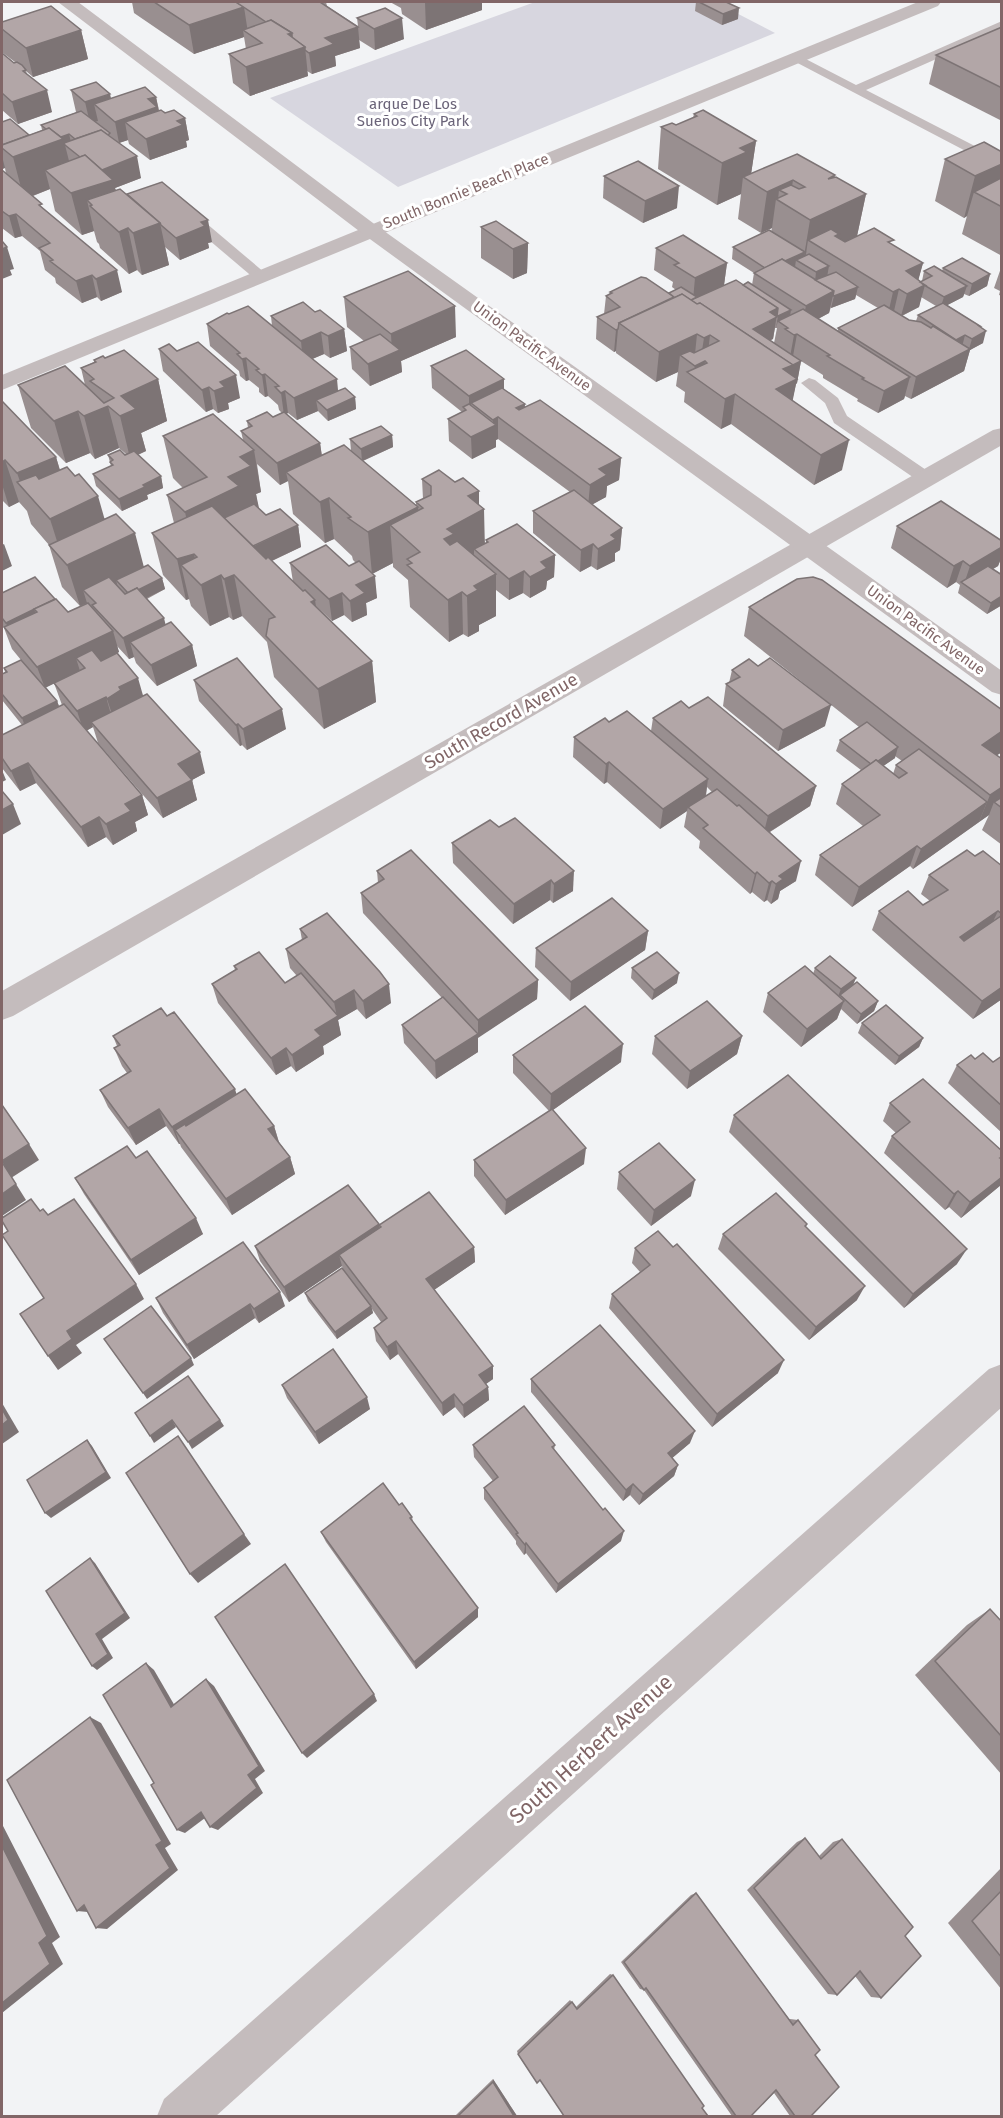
<svg xmlns="http://www.w3.org/2000/svg" width="1003" height="2118" font-family="'Fira Sans',sans-serif">
  <style>
    .green { fill: #d7d6df }
    .lines { fill: none; stroke-linecap: round; stroke-linejoin: round }
    .service { fill: #c4bcbd; fill-rule: evenodd }
    .minor { fill: #c4bcbd; fill-rule: evenodd }
    .tertiary { fill: #c4bcbd; fill-rule: evenodd }
    .wall { fill: #998f90; fill-rule: evenodd }
    .shaded-wall { fill: #7d7475 }
    .building { fill: #b2a6a7; stroke: #7d7475; stroke-width: 1.5 }
    .labels { text-anchor: middle; dominant-baseline: central; stroke-width: 6; stroke-linejoin: round; paint-order: stroke }
    .far-park-label { font-size: 15px; fill: #6b6479; stroke: #fff }
    .far-street-label { font-size: 15px; fill: #816667; stroke: #fff }
    .street-label { font-size: 18px; fill: #816667; stroke: #fff }
    .near-street-label { font-size: 21px; fill: #816667; stroke: #fff }
  </style>
  <rect width="100%" height="100%" fill="#f2f3f5"/>
  <polygon class="green" points="535,2 715,2 775,33 398,187 270,98"/>
  <g class="lines">
    <g class="service">
      <polygon points="1002,21 1002,30 866,90 1002,160 1002,170 788,58 790,55 798,55 856,85"/>
      <polygon points="188,211 193,212 265,273 267,276 265,279 255,279 183,218 181,215 183,212"/>
      <polygon points="809,378 815,380 838,398 847,416 932,474 934,478 932,482 920,482 834,423 825,403 801,383"/>
    </g>
    <g class="minor">
      <polygon points="918,2 941,2 938,6 2,390 2,375"/>
      <polygon points="1002,428 1002,445 13,1016 2,1020 2,991 993,430"/>
      <polygon points="1002,1364 1002,1407 216,2116 157,2116 164,2099 989,1369"/>
    </g>
    <polygon class="tertiary" points="58,2 78,2 377,226 1002,671 1002,695 992,692 363,234"/>
  </g>
  <g class="wall">
    <polygon points="132,2 326,2 327,6 358,26 357,18 404,39 375,50 359,40 360,48 335,56 336,66 312,74 307,71 308,76 250,96 233,83 229,54 246,49 244,37 194,54 134,13"/>
    <polygon points="390,2 482,2 482,10 426,30 402,14 401,8"/>
    <polygon points="696,2 726,2 738,19 722,25 695,11"/>
    <polygon points="2,22 81,30 88,59 33,77 26,71 27,74 52,112 18,124 2,110 2,53 14,63 15,62 3,53 2,47"/>
    <polygon points="1002,27 1002,121 929,84 936,55"/>
    <polygon points="71,90 111,99 156,97 159,110 185,118 189,140 186,141 187,147 150,160 129,144 128,140 119,143 141,178 115,188 116,190 127,194 212,242 208,243 209,248 180,260 165,247 169,265 142,275 137,270 129,274 100,248 99,244 97,242 94,231 82,235 55,211 50,189 33,196 44,210 122,292 101,301 97,297 82,303 56,283 55,278 45,270 40,251 22,236 15,238 2,228 2,170 6,174 5,168 2,169 2,122 29,135 42,130 41,125 77,112 76,112"/>
    <path d="M 694,114 L 756,141 L 751,174 L 835,178 L 866,194 L 857,236 L 893,245 L 923,263 L 918,280 L 920,282 L 922,281 L 924,271 L 942,271 L 943,268 L 990,274 L 987,286 L 969,296 L 964,294 L 963,297 L 947,305 L 980,326 L 983,343 L 970,350 L 964,371 L 911,399 L 905,396 L 904,399 L 878,413 L 857,401 L 858,399 L 823,378 L 823,375 L 801,361 L 797,383 L 796,384 L 792,401 L 842,470 L 814,485 L 731,424 L 721,429 L 684,402 L 685,392 L 676,386 L 678,372 L 656,382 L 616,353 L 616,351 L 614,352 L 596,339 L 597,317 L 604,314 L 606,296 L 609,295 L 610,292 L 669,293 L 676,290 L 672,287 L 673,282 L 654,270 L 656,248 L 727,263 L 724,285 L 752,285 L 754,273 L 732,259 L 733,247 L 771,232 L 772,228 L 761,233 L 738,219 L 741,194 L 717,205 L 658,169 L 661,127 L 676,125 L 693,118 ZM 856,295 L 878,308 L 838,328 L 838,331 L 818,319 L 829,313 L 831,307 L 831,308 L 855,299 ZM 921,297 L 936,306 L 918,315 L 916,321 L 909,320 L 902,316 L 919,307 ZM 775,328 L 777,328 L 774,343 L 770,340 L 773,339 Z"/>
    <polygon points="1002,152 1002,256 962,234 967,216 964,218 935,201 945,159"/>
    <polygon points="604,176 677,208 643,223 603,198"/>
    <polygon points="481,227 528,243 527,273 513,279 481,258"/>
    <polygon points="1002,265 1002,296 999,295 1000,291 994,288"/>
    <polygon points="344,297 456,337 401,361 402,372 370,386 352,369 350,347 364,341 347,327"/>
    <path d="M 315,312 L 344,329 L 347,351 L 330,358 L 324,354 L 312,359 L 338,391 L 355,397 L 356,409 L 328,421 L 318,411 L 297,420 L 288,413 L 286,414 L 320,443 L 322,456 L 351,451 L 350,439 L 392,435 L 393,447 L 363,461 L 416,506 L 416,502 L 423,499 L 422,479 L 455,482 L 479,491 L 479,505 L 485,544 L 486,543 L 486,540 L 555,555 L 554,577 L 547,581 L 546,589 L 530,598 L 523,593 L 509,600 L 496,590 L 496,616 L 479,625 L 479,631 L 468,637 L 463,634 L 449,642 L 410,607 L 408,580 L 393,567 L 393,563 L 372,574 L 377,598 L 366,603 L 367,615 L 352,622 L 344,615 L 332,621 L 316,606 L 317,607 L 372,661 L 376,702 L 324,729 L 274,677 L 267,642 L 242,616 L 233,620 L 229,617 L 210,626 L 191,606 L 189,599 L 186,600 L 163,575 L 152,533 L 174,523 L 167,495 L 183,488 L 173,478 L 163,436 L 243,440 L 241,431 L 248,428 L 247,421 L 273,417 L 282,413 L 279,410 L 278,405 L 268,396 L 265,397 L 259,392 L 259,388 L 249,380 L 246,381 L 240,376 L 239,371 L 210,346 L 207,324 L 229,314 L 272,326 L 271,316 ZM 257,464 L 280,485 L 288,481 L 293,514 L 325,543 L 334,539 L 352,556 L 353,560 L 356,563 L 349,566 L 290,563 L 293,582 L 272,561 L 301,547 L 298,525 L 266,515 L 258,508 L 256,494 L 261,492 Z"/>
    <polygon points="159,349 177,351 240,398 228,403 229,409 218,413 213,409 206,412 163,371"/>
    <polygon points="105,358 158,379 167,421 141,433 146,451 138,455 161,476 163,488 147,495 148,499 122,511 96,486 93,474 111,466 108,455 126,454 119,448 95,459 90,453 66,463 31,428 18,385 85,385 81,368 94,362 94,360"/>
    <polygon points="431,366 504,389 525,408 621,458 619,480 607,486 606,497 592,504 622,528 620,550 615,553 615,561 597,570 591,566 580,572 533,533 533,511 570,492 498,439 496,440 496,447 472,459 449,441 448,419 462,412 432,388"/>
    <path d="M 2,401 L 56,457 L 60,470 L 105,519 L 144,567 L 162,578 L 165,589 L 147,599 L 165,625 L 192,645 L 197,666 L 157,686 L 136,663 L 134,657 L 129,659 L 117,646 L 119,652 L 117,653 L 143,696 L 205,773 L 192,780 L 197,800 L 163,818 L 98,743 L 93,727 L 86,731 L 142,795 L 148,815 L 135,822 L 137,831 L 113,845 L 106,837 L 88,847 L 36,783 L 20,791 L 2,768 L 2,735 L 22,725 L 2,700 L 2,674 L 5,672 L 4,668 L 21,660 L 12,649 L 4,628 L 2,625 L 2,593 L 55,599 L 68,612 L 87,603 L 80,606 L 62,587 L 49,545 L 31,524 L 27,511 L 19,502 L 9,507 L 2,500 ZM 54,683 L 62,705 L 59,706 L 57,701 L 46,687 Z"/>
    <polygon points="897,526 1002,541 1002,556 998,566 993,569 1002,575 1002,605 987,614 958,593 960,585 956,582 947,588 891,548"/>
    <path d="M 749,607 L 1002,710 L 1002,752 L 996,755 L 1002,759 L 1002,845 L 982,830 L 989,815 L 913,869 L 910,866 L 852,907 L 815,875 L 820,855 L 863,826 L 836,804 L 842,784 L 861,770 L 836,751 L 840,740 L 859,727 L 744,636 ZM 895,756 L 902,761 L 896,765 L 893,774 L 883,766 L 895,758 Z"/>
    <polygon points="732,670 825,726 778,751 723,706 726,684 729,683"/>
    <polygon points="194,680 286,729 247,750 242,745 240,746 199,701"/>
    <path d="M 689,708 L 816,786 L 810,806 L 770,832 L 796,881 L 780,891 L 778,899 L 771,904 L 767,900 L 764,902 L 752,892 L 750,894 L 699,848 L 700,841 L 684,827 L 687,811 L 660,829 L 607,782 L 604,784 L 573,757 L 574,737 L 609,722 L 651,731 L 653,718 ZM 707,787 L 712,792 L 706,796 Z"/>
    <polygon points="499,827 573,891 553,903 550,900 513,924 453,863 452,843"/>
    <polygon points="975,856 1002,866 1002,999 973,1019 872,930 879,911 923,905 930,901 921,894 929,875"/>
    <polygon points="377,871 538,980 537,999 478,1037 478,1052 436,1079 404,1043 402,1025 442,998 363,913 361,893 378,883"/>
    <polygon points="300,929 391,1003 366,1019 357,1009 338,1020 341,1035 323,1046 324,1054 296,1072 291,1066 276,1075 218,1003 212,984 235,970 234,966 285,983 297,976 290,968 286,949 302,940"/>
    <polygon points="648,931 645,950 570,1001 535,967 536,948"/>
    <polygon points="632,968 677,983 652,1000 631,978"/>
    <polygon points="815,968 853,985 878,1001 874,1011 857,1024 841,1009 837,1019 801,1047 763,1012 768,993 813,974"/>
    <polygon points="167,1016 237,1095 274,1126 279,1142 290,1157 295,1174 232,1215 181,1147 180,1144 179,1144 166,1126 136,1145 108,1107 100,1090 127,1073 122,1066 114,1048 117,1046 113,1036"/>
    <polygon points="862,1023 923,1038 919,1047 895,1065 858,1033"/>
    <polygon points="655,1036 742,1036 737,1054 687,1089 652,1054"/>
    <polygon points="513,1055 621,1062 553,1110 584,1164 505,1215 474,1176 474,1160 549,1111 513,1073"/>
    <polygon points="1002,1056 1002,1133 948,1083 957,1065 975,1059 993,1062"/>
    <polygon points="890,1103 1002,1151 1002,1184 961,1218 949,1207 945,1210 884,1153 892,1136 896,1133 883,1121"/>
    <polygon points="734,1115 957,1264 904,1308 729,1132"/>
    <polygon points="136,1158 203,1234 139,1275 84,1194 75,1178"/>
    <polygon points="619,1172 691,1196 651,1226 617,1189"/>
    <polygon points="379,1224 379,1228 379,1225 474,1247 475,1262 434,1290 493,1379 486,1384 488,1387 489,1400 464,1418 455,1407 443,1416 398,1354 390,1360 376,1341 374,1328 381,1322 372,1309 373,1313 337,1339 308,1301 305,1293 343,1269 342,1266 289,1302 260,1261 255,1246"/>
    <polygon points="807,1224 806,1227 857,1300 809,1340 718,1249 723,1234"/>
    <polygon points="635,1248 778,1373 712,1427 609,1308 612,1294 640,1272 632,1263"/>
    <polygon points="156,1298 285,1306 259,1323 255,1318 194,1359 163,1313"/>
    <polygon points="531,1379 690,1443 672,1458 678,1465 674,1476 639,1505 630,1495 623,1501 531,1392"/>
    <polygon points="282,1385 370,1409 319,1444 287,1398"/>
    <polygon points="473,1445 555,1445 554,1450 621,1541 556,1593 526,1553 524,1555 516,1544 516,1541 484,1499 484,1488 493,1481 474,1457"/>
    <polygon points="399,1505 412,1517 413,1522 478,1608 478,1617 416,1669 326,1542 321,1532"/>
    <polygon points="990,1609 1002,1622 1002,1775 915,1675 967,1625"/>
    <polygon points="805,1838 819,1856 833,1842 842,1839 905,1936 881,1998 871,1997 855,1976 837,1995 828,1994 747,1890 797,1842"/>
    <polygon points="1002,1867 1002,1990 948,1923"/>
    <polygon points="696,1893 789,2019 790,2019 798,2020 815,2055 811,2116 790,2116 774,2093 751,2116 732,2116 644,1990 640,1989 621,1962 691,1895"/>
    <polygon points="610,1974 613,1975 702,2108 540,2080 518,2054 517,2051 570,2000 576,2007"/>
    <polygon points="493,2079 517,2116 455,2116"/>
  </g>
  <g class="shaded-wall">
    <polygon points="425,2 482,2 482,10 426,30"/>
    <polygon points="244,7 248,33 243,30 244,37 194,54 189,25"/>
    <polygon points="739,8 738,19 722,25 723,14"/>
    <polygon points="402,18 404,39 375,50 374,29"/>
    <polygon points="358,27 360,48 335,56 336,66 312,74 309,53 325,38"/>
    <polygon points="81,30 88,59 33,77 26,48"/>
    <polygon points="292,33 305,47 308,76 250,96 246,67 288,34"/>
    <polygon points="47,90 52,112 18,124 12,102"/>
    <polygon points="110,94 115,115 94,104 98,121 90,123 85,102"/>
    <polygon points="156,97 160,118 125,122 128,140 119,143 115,122 148,99"/>
    <polygon points="185,118 189,140 186,141 187,147 150,160 146,139 177,121"/>
    <polygon points="69,134 72,146 65,145 74,181 45,170 50,189 24,199 13,157"/>
    <polygon points="756,141 750,181 743,177 741,194 717,205 722,163 740,148"/>
    <polygon points="2,156 5,168 2,169"/>
    <polygon points="137,156 141,178 115,188 123,222 92,205 87,200 94,231 82,235 71,193 98,171"/>
    <polygon points="1002,164 1002,200 974,192 967,216 964,218 975,176"/>
    <polygon points="835,175 828,212 866,194 857,236 837,246 808,240 805,261 803,262 810,220 828,179"/>
    <polygon points="793,180 789,207 787,194 779,190 778,200 776,199 772,228 761,233 767,192"/>
    <polygon points="679,186 677,208 643,223 645,201"/>
    <polygon points="16,214 22,236 15,238 9,216"/>
    <polygon points="208,220 212,242 208,243 209,248 180,260 176,238 201,222"/>
    <polygon points="160,223 169,265 142,275 133,233"/>
    <polygon points="128,228 137,270 129,274 119,232"/>
    <polygon points="528,243 527,273 513,279 513,249"/>
    <polygon points="7,247 14,269 10,270 12,275 2,279 2,249"/>
    <polygon points="805,252 803,264 796,260 795,267 768,269"/>
    <polygon points="727,263 724,285 693,300 695,278"/>
    <polygon points="923,263 917,285 906,271"/>
    <polygon points="829,266 827,277 815,282 816,272"/>
    <polygon points="117,270 122,292 101,301 96,279"/>
    <polygon points="990,274 987,286 969,296 972,284"/>
    <polygon points="92,275 97,297 82,303 76,281"/>
    <polygon points="925,285 919,307 901,316 907,294"/>
    <polygon points="967,286 963,297 940,309 944,297"/>
    <polygon points="858,287 855,299 831,308 834,296"/>
    <polygon points="899,289 894,311 888,314 893,292"/>
    <polygon points="834,291 829,313 801,328 806,306"/>
    <polygon points="455,306 456,337 401,361 402,372 370,386 368,364 392,353 391,334"/>
    <polygon points="778,308 773,339 755,348 753,329 770,312"/>
    <polygon points="791,310 789,322 778,321 776,328 778,316"/>
    <polygon points="979,326 980,326 977,336 986,331 983,343 970,350 964,371 911,399 916,377 969,349 972,339"/>
    <polygon points="344,329 347,351 330,358 328,336"/>
    <polygon points="618,329 616,351 614,352 616,330"/>
    <polygon points="321,332 324,354 303,363 301,341"/>
    <polygon points="697,334 694,364 680,355 678,372 656,382 659,352"/>
    <polygon points="797,334 793,356 790,357 794,335"/>
    <polygon points="710,335 707,362 705,361 702,382 693,376 695,366 700,363 704,338"/>
    <polygon points="965,335 962,347 956,340"/>
    <polygon points="246,358 249,380 246,381 242,359"/>
    <polygon points="801,361 797,383 796,384 791,409 776,389 783,369"/>
    <polygon points="265,374 268,396 265,397 262,375"/>
    <polygon points="236,375 240,398 228,403 229,409 218,413 214,391 220,382"/>
    <polygon points="910,377 904,399 878,413 884,391"/>
    <polygon points="158,379 167,421 141,433 146,451 130,458 120,416 121,396"/>
    <polygon points="337,379 339,401 316,400 318,411 297,420 294,398"/>
    <polygon points="504,379 504,401 471,403 472,417 469,418 469,396"/>
    <polygon points="209,387 213,409 206,412 202,390"/>
    <polygon points="285,391 288,413 284,415 281,393"/>
    <polygon points="735,394 731,424 721,429 725,399"/>
    <polygon points="355,397 356,409 328,421 327,410"/>
    <polygon points="525,404 524,426 516,408"/>
    <polygon points="108,406 119,448 95,459 84,416"/>
    <polygon points="78,411 90,453 66,463 54,421"/>
    <polygon points="498,417 498,439 496,440 496,447 472,459 471,437 493,426 493,420"/>
    <polygon points="392,435 393,447 362,461 361,449"/>
    <polygon points="849,440 842,470 814,485 821,455"/>
    <polygon points="320,443 323,465 286,472 288,481 280,485 277,463"/>
    <polygon points="254,450 261,492 256,494 259,508 194,554 185,512 228,477 240,457"/>
    <polygon points="56,457 68,499 22,487 17,473"/>
    <polygon points="621,458 619,480 607,486 606,497 588,507 590,485 599,469"/>
    <polygon points="5,460 19,502 9,507 2,484 2,462"/>
    <polygon points="161,476 163,488 147,495 148,499 122,511 119,499 143,485"/>
    <polygon points="479,491 479,512 484,509 485,551 474,549 474,557 455,567 444,539 447,529 468,496"/>
    <polygon points="98,496 110,538 63,560 50,519"/>
    <polygon points="329,498 334,539 325,543 320,502"/>
    <polygon points="418,507 421,549 390,525 393,563 372,574 368,532"/>
    <polygon points="298,525 301,547 250,571 246,550"/>
    <polygon points="622,528 620,550 615,553 615,561 597,570 598,549 611,535"/>
    <polygon points="135,533 146,575 116,580 118,588 83,590 87,603 80,606 67,565"/>
    <polygon points="4,544 12,566 2,571 2,545"/>
    <polygon points="593,544 591,566 580,572 581,550"/>
    <polygon points="1002,547 1002,556 998,566 966,585 964,584 970,566"/>
    <polygon points="194,554 201,585 181,565 189,599 186,600 177,559"/>
    <polygon points="555,555 554,577 547,581 546,589 530,598 530,577 541,562"/>
    <polygon points="963,561 956,582 947,588 954,566"/>
    <polygon points="524,571 523,593 509,600 509,579"/>
    <polygon points="496,574 496,616 479,625 479,631 468,637 467,596 474,586"/>
    <polygon points="221,575 229,617 210,626 201,585"/>
    <polygon points="234,575 242,616 233,620 224,579"/>
    <polygon points="375,576 377,598 366,603 367,615 352,622 350,601 356,585"/>
    <polygon points="162,578 165,589 132,605 129,594"/>
    <polygon points="462,592 463,634 449,642 448,600"/>
    <polygon points="342,593 344,615 332,621 329,599"/>
    <polygon points="1002,596 1002,605 987,614 991,603"/>
    <polygon points="315,600 321,641 311,602"/>
    <polygon points="34,609 38,620 10,634 6,623"/>
    <polygon points="164,618 169,639 130,642 134,657 129,659 123,638"/>
    <polygon points="113,631 119,652 85,669 76,658 80,671 45,688 37,667"/>
    <polygon points="192,645 197,666 157,686 151,665"/>
    <polygon points="372,661 376,702 324,729 318,689"/>
    <polygon points="138,678 144,699 114,720 107,699 119,687"/>
    <polygon points="106,697 112,718 91,722 93,727 84,732 77,711"/>
    <polygon points="57,701 61,712 26,729 22,718"/>
    <polygon points="831,705 825,726 778,751 783,730"/>
    <polygon points="282,709 286,729 247,750 243,729"/>
    <polygon points="238,724 242,745 240,746 236,725"/>
    <polygon points="1002,731 1002,752 971,773 982,745"/>
    <polygon points="898,747 895,758 869,776 872,765"/>
    <polygon points="200,752 205,773 192,780 197,800 163,818 157,798 178,764"/>
    <polygon points="609,762 607,782 604,784 606,764"/>
    <polygon points="28,763 36,783 20,791 11,771"/>
    <polygon points="2,770 6,780 2,782"/>
    <polygon points="708,779 705,800 688,807 687,811 660,829 663,809"/>
    <polygon points="816,786 810,806 763,836 768,816"/>
    <polygon points="1002,787 1002,806 994,802 989,815 979,822 990,795"/>
    <polygon points="142,795 148,815 135,822 137,831 113,845 106,824 125,804"/>
    <polygon points="987,802 979,822 913,869 921,849"/>
    <polygon points="13,804 21,824 2,835 2,810"/>
    <polygon points="99,817 106,837 88,847 81,827"/>
    <polygon points="917,846 910,866 852,907 859,887"/>
    <polygon points="801,861 796,881 780,891 778,899 771,904 776,884 779,876"/>
    <polygon points="574,871 573,891 553,903 554,884"/>
    <polygon points="757,872 752,892 750,894 755,874"/>
    <polygon points="551,880 550,900 513,924 514,904"/>
    <polygon points="772,881 767,900 764,902 769,883"/>
    <polygon points="998,911 989,930 952,956 960,937"/>
    <polygon points="648,931 645,950 570,1001 571,982"/>
    <polygon points="679,973 677,983 652,1000 654,990"/>
    <polygon points="856,978 852,988 840,995 837,999 841,989"/>
    <polygon points="538,980 537,999 478,1038 478,1020"/>
    <polygon points="389,984 391,1003 366,1019 363,1001"/>
    <polygon points="1002,987 1002,999 973,1019 982,1001"/>
    <polygon points="354,990 357,1009 338,1020 341,1035 323,1046 324,1054 296,1072 292,1055 315,1030 337,1017 334,1002"/>
    <polygon points="844,1001 837,1019 801,1047 807,1029"/>
    <polygon points="878,1001 874,1011 857,1024 861,1014"/>
    <polygon points="478,1034 478,1052 436,1079 435,1061"/>
    <polygon points="742,1036 737,1054 687,1089 690,1071"/>
    <polygon points="923,1038 919,1047 895,1065 899,1056"/>
    <polygon points="623,1044 621,1062 550,1112 551,1094"/>
    <polygon points="286,1048 291,1066 276,1075 271,1058"/>
    <polygon points="235,1089 240,1106 175,1130 180,1144 179,1144 172,1127"/>
    <polygon points="159,1109 166,1126 136,1145 128,1128"/>
    <polygon points="274,1126 279,1143 268,1129"/>
    <polygon points="29,1144 39,1160 11,1178 2,1161"/>
    <polygon points="586,1148 584,1164 505,1215 506,1200"/>
    <polygon points="290,1157 295,1174 232,1215 226,1199"/>
    <polygon points="1002,1177 1001,1185 961,1218 970,1202"/>
    <polygon points="695,1180 691,1196 651,1226 654,1210"/>
    <polygon points="16,1184 26,1200 2,1216 2,1194"/>
    <polygon points="958,1191 949,1207 945,1210 954,1194"/>
    <polygon points="196,1218 203,1234 139,1275 131,1260"/>
    <polygon points="379,1224 381,1240 339,1255 342,1266 289,1302 284,1287"/>
    <polygon points="474,1247 475,1262 428,1294 426,1279"/>
    <polygon points="967,1249 957,1264 904,1308 913,1294"/>
    <polygon points="136,1284 144,1299 76,1345 82,1353 58,1370 48,1356 67,1331"/>
    <polygon points="865,1286 857,1300 809,1340 816,1327"/>
    <polygon points="280,1292 285,1306 259,1323 254,1309"/>
    <polygon points="250,1304 255,1318 194,1359 187,1345"/>
    <polygon points="371,1306 373,1313 337,1339 335,1332"/>
    <polygon points="396,1341 398,1354 390,1360 387,1347"/>
    <polygon points="191,1358 194,1365 147,1399 143,1393"/>
    <polygon points="784,1360 778,1373 712,1427 717,1414"/>
    <polygon points="493,1366 493,1379 480,1388 479,1375"/>
    <polygon points="488,1387 489,1400 464,1418 463,1405"/>
    <polygon points="454,1394 455,1407 443,1416 442,1403"/>
    <polygon points="367,1397 370,1409 319,1444 315,1432"/>
    <polygon points="2,1403 19,1432 2,1444"/>
    <polygon points="172,1420 176,1427 154,1443 150,1436"/>
    <polygon points="220,1420 224,1426 192,1449 188,1442"/>
    <polygon points="695,1431 690,1443 664,1465 668,1453"/>
    <polygon points="87,1440 92,1446 111,1478 51,1518 45,1513"/>
    <polygon points="678,1465 674,1476 639,1505 643,1494"/>
    <polygon points="633,1484 630,1495 623,1501 626,1490"/>
    <polygon points="624,1531 621,1541 556,1593 558,1584"/>
    <polygon points="244,1534 251,1544 198,1583 190,1574"/>
    <polygon points="526,1543 526,1553 524,1555 525,1545"/>
    <polygon points="90,1558 95,1563 130,1618 102,1639 113,1658 97,1670 92,1666 96,1634"/>
    <polygon points="478,1608 478,1617 416,1669 414,1662"/>
    <polygon points="146,1663 154,1670 179,1713 171,1707"/>
    <polygon points="206,1679 214,1686 265,1771 255,1779 263,1793 218,1830 210,1827"/>
    <polygon points="374,1694 377,1701 307,1758 302,1753"/>
    <polygon points="90,1717 101,1723 171,1844 165,1848 178,1870 107,1929 96,1928 156,1845"/>
    <polygon points="201,1812 209,1815 185,1833 177,1830"/>
    <polygon points="2,1824 60,1937 52,1943 63,1964 2,2013 2,2003 39,1943 2,1846"/>
    <polygon points="84,1905 88,1912 77,1911"/>
    <polygon points="493,2079 517,2116 514,2116 493,2082"/>
  </g>
  <g class="building">
    <polygon points="154,2 236,2 244,7 189,25"/>
    <polygon points="236,2 320,2 358,27 325,38 334,44 309,53 305,50 305,47 292,38 292,33 271,20 266,22"/>
    <polygon points="699,2 726,2 739,8 723,14"/>
    <polygon points="51,6 81,30 26,48 2,29 2,22"/>
    <polygon points="385,8 402,18 374,29 357,18"/>
    <polygon points="271,20 292,33 288,34 305,47 246,67 229,54 262,43 243,30"/>
    <polygon points="1002,27 1002,88 936,55"/>
    <polygon points="2,53 14,63 17,62 22,65 26,70 23,71 47,90 12,102 2,93"/>
    <polygon points="96,82 110,94 85,102 71,90"/>
    <polygon points="145,87 156,97 148,99 157,107 115,122 94,104"/>
    <polygon points="161,110 165,113 174,110 185,118 177,121 183,125 146,139 125,122"/>
    <polygon points="703,110 756,141 740,148 747,152 722,163 661,127 672,123 676,125 697,116 694,114"/>
    <polygon points="81,111 110,133 108,135 101,130 75,139 69,134 61,137 49,128 46,129 41,125"/>
    <polygon points="10,119 29,135 2,145 2,122"/>
    <polygon points="49,128 63,139 13,157 2,148 2,145"/>
    <polygon points="101,130 137,156 102,170 85,155 80,157 65,145 64,143"/>
    <polygon points="984,142 1002,152 1002,164 975,176 945,159"/>
    <polygon points="797,154 835,175 828,179 836,177 866,194 810,220 776,199 787,194 779,190 791,185 799,189 805,187 793,180 767,192 743,177"/>
    <polygon points="85,155 113,180 71,193 45,170"/>
    <polygon points="638,161 679,186 645,201 604,176"/>
    <polygon points="2,170 42,204 39,205 117,270 96,279 92,275 76,281 50,261 53,260 39,248 50,243 16,214 9,216 2,211"/>
    <polygon points="1001,178 1002,207 974,192"/>
    <polygon points="162,182 208,220 201,222 205,226 176,238 161,225 160,223 127,194"/>
    <polygon points="120,189 160,223 133,233 128,228 119,232 90,206 92,205 87,200"/>
    <polygon points="496,221 528,243 513,249 481,227"/>
    <polygon points="874,228 894,240 888,242 923,263 906,271 925,285 907,294 899,289 893,292 808,240 831,229 839,234 835,236 845,242"/>
    <polygon points="769,230 805,252 785,261 782,259 765,268 733,247"/>
    <polygon points="683,235 727,263 695,278 674,265 679,263 656,248"/>
    <polygon points="2,241 7,247 2,249"/>
    <polygon points="809,254 829,266 816,272 796,260"/>
    <polygon points="962,258 990,274 972,284 943,268"/>
    <polygon points="782,259 834,291 806,306 754,273"/>
    <polygon points="934,266 967,286 944,297 924,285 925,285 920,282 932,276 924,271"/>
    <polygon points="408,271 455,306 391,334 344,297"/>
    <polygon points="836,272 858,287 834,296 833,296 834,291 815,280"/>
    <polygon points="641,277 646,278 674,297 619,323 618,329 616,330 597,317 620,307 606,296 612,293 610,292"/>
    <polygon points="736,280 778,308 770,312 777,317 753,329 801,361 793,365 700,303 697,304 691,300"/>
    <polygon points="748,282 791,310 778,316 777,316 778,308 743,285"/>
    <polygon points="681,287 697,297 691,300 682,294 674,298 674,297 669,293"/>
    <polygon points="682,294 697,304 700,303 793,365 783,369 797,379 776,389 849,440 821,455 735,394 725,399 687,372 707,363 705,361 695,366 680,355 690,351 694,353 719,341 710,335 704,338 697,334 659,352 619,323"/>
    <polygon points="303,302 315,312 320,310 344,329 328,336 321,332 301,341 271,316"/>
    <polygon points="943,303 980,326 979,326 986,331 972,339 965,335 956,340 918,315"/>
    <polygon points="884,305 909,320 921,322 931,328 933,326 970,349 916,377 838,328"/>
    <polygon points="248,306 337,379 294,398 285,391 281,393 275,387 279,386 265,374 262,375 256,370 259,369 246,358 242,359 237,354 240,353 207,324 227,313 229,314"/>
    <polygon points="803,309 910,377 884,391 862,379 864,378 827,356 830,355 797,334 794,335 785,329 788,328 778,321"/>
    <polygon points="380,334 400,350 368,364 350,347"/>
    <polygon points="198,342 236,375 220,382 225,387 214,391 209,387 202,390 159,349 169,344 177,351"/>
    <polygon points="124,350 158,379 121,396 136,409 120,416 108,406 84,416 78,411 54,421 18,385 65,366 104,403 114,398 90,381 94,379 81,368 96,362 94,360 103,356 105,358"/>
    <polygon points="466,350 504,379 469,396 431,366"/>
    <polygon points="345,388 355,397 327,410 316,400"/>
    <polygon points="502,388 525,404 516,408 519,410 540,400 621,458 599,469 607,475 590,485 498,417 493,420 471,403"/>
    <polygon points="2,401 56,457 17,473 5,460 2,462"/>
    <polygon points="469,404 496,425 471,437 448,419 466,410 463,407"/>
    <polygon points="267,412 273,417 284,412 320,443 277,463 241,431 252,426 247,421"/>
    <polygon points="213,414 254,450 240,457 251,466 228,477 239,486 231,490 185,512 167,495 207,477 163,436"/>
    <polygon points="381,426 392,435 361,449 350,439"/>
    <polygon points="344,445 418,507 368,532 348,518 351,517 329,498 320,502 286,472"/>
    <polygon points="120,450 125,455 134,451 161,476 143,485 145,487 119,499 93,474 113,465 110,462 113,460 108,455"/>
    <polygon points="67,467 75,476 79,474 98,496 50,519 17,482 36,475 39,479"/>
    <polygon points="439,470 455,482 463,478 479,491 468,496 484,509 447,529 454,534 444,539 450,545 457,541 496,574 474,586 478,590 467,596 462,592 448,600 407,565 412,563 407,559 420,552 390,525 423,508 416,502 431,495 431,486 422,479"/>
    <polygon points="574,490 622,528 611,535 616,539 598,549 593,544 581,550 533,511"/>
    <polygon points="941,501 1002,541 1002,547 970,566 963,561 954,566 897,526"/>
    <polygon points="254,504 266,515 280,509 298,525 253,546 224,518"/>
    <polygon points="212,506 266,559 268,557 303,591 305,590 315,600 311,602 372,661 318,689 266,636 269,619 275,617 234,575 224,579 221,575 201,585 181,565 197,557 194,554 177,559 152,533"/>
    <polygon points="116,514 135,533 67,565 49,545"/>
    <polygon points="517,524 555,555 541,562 547,568 530,577 524,571 509,579 474,549 488,542 486,540"/>
    <polygon points="326,545 349,566 359,561 375,576 356,585 365,593 350,601 342,593 329,599 290,563"/>
    <polygon points="148,565 162,578 138,590 137,588 128,593 116,580"/>
    <polygon points="988,566 1002,575 1002,596 991,603 961,582"/>
    <polygon points="35,577 55,599 6,623 2,618 2,593"/>
    <polygon points="109,577 125,594 137,588 164,618 123,638 92,605 96,603 83,590"/>
    <polygon points="813,577 822,580 1002,710 1002,731 982,745 1002,759 1002,787 990,795 749,607 797,579"/>
    <polygon points="56,599 68,612 88,603 113,631 37,667 4,627 37,612 34,609"/>
    <polygon points="171,622 192,645 151,665 130,642"/>
    <polygon points="92,650 101,661 117,653 138,678 119,687 121,690 107,699 106,697 77,711 54,683 85,668 76,658"/>
    <polygon points="237,658 282,709 243,729 238,724 236,725 194,680"/>
    <polygon points="770,658 831,705 783,730 726,684 740,677 732,670 749,659 758,666"/>
    <polygon points="21,660 57,701 22,718 2,694 2,674 7,672 4,668"/>
    <polygon points="147,694 200,752 178,764 192,780 157,798 91,722"/>
    <polygon points="708,697 816,786 768,816 653,718 681,701 689,708"/>
    <polygon points="64,704 142,795 125,804 131,811 106,824 99,817 81,827 28,763 11,771 2,758 2,735"/>
    <polygon points="627,711 708,779 663,809 609,762 606,764 574,737 605,718 609,722"/>
    <polygon points="867,722 898,747 878,761 876,760 871,764 840,740"/>
    <polygon points="919,749 987,802 921,849 917,846 859,887 820,855 880,815 842,784 876,760 899,778 907,773 896,765"/>
    <polygon points="717,789 737,806 739,805 801,861 779,876 783,879 776,884 772,881 769,883 757,872 755,874 703,828 708,825 688,807"/>
    <polygon points="2,791 13,804 2,810"/>
    <polygon points="1002,797 1002,808 994,802"/>
    <polygon points="515,818 574,871 554,884 551,880 514,904 452,843 490,820 499,827"/>
    <polygon points="411,850 538,980 478,1020 361,893 384,879 377,871"/>
    <polygon points="967,850 975,856 983,851 1002,866 1002,914 998,911 960,937 964,941 1001,916 1002,917 1002,987 982,1001 879,911 908,891 923,905 948,890 929,875"/>
    <polygon points="612,898 648,931 571,982 536,948"/>
    <polygon points="327,913 380,972 389,984 363,1001 354,990 334,1002 286,949 307,937 300,929"/>
    <polygon points="259,952 285,983 301,973 338,1016 315,1030 321,1036 292,1055 286,1048 271,1058 212,984 237,969 234,966"/>
    <polygon points="657,952 679,973 654,990 632,968"/>
    <polygon points="830,956 856,978 841,989 815,968"/>
    <polygon points="805,966 844,1001 807,1029 768,993"/>
    <polygon points="857,982 878,1001 861,1014 840,995"/>
    <polygon points="443,997 478,1034 435,1061 402,1025"/>
    <polygon points="707,1001 742,1036 690,1071 655,1036"/>
    <polygon points="886,1005 923,1038 899,1056 862,1023"/>
    <polygon points="585,1006 623,1044 551,1094 513,1055"/>
    <polygon points="161,1008 167,1016 174,1012 235,1089 172,1127 159,1109 128,1128 100,1090 131,1071 114,1048 120,1045 113,1036"/>
    <polygon points="983,1053 993,1062 1002,1056 1002,1106 957,1065 971,1055 975,1059"/>
    <polygon points="788,1075 967,1249 913,1294 734,1115"/>
    <polygon points="923,1079 1002,1151 1002,1157 1000,1158 1002,1159 1002,1177 970,1202 958,1191 954,1194 892,1136 910,1122 890,1103"/>
    <polygon points="245,1089 274,1126 268,1129 290,1157 226,1199 175,1130 185,1124 186,1126"/>
    <polygon points="2,1105 29,1144 2,1161"/>
    <polygon points="552,1109 586,1148 506,1200 474,1160"/>
    <polygon points="659,1143 695,1180 654,1210 619,1172"/>
    <polygon points="127,1146 136,1158 147,1151 196,1218 131,1260 75,1178"/>
    <polygon points="2,1162 16,1184 2,1194"/>
    <polygon points="348,1185 379,1224 284,1287 255,1246"/>
    <polygon points="429,1192 474,1247 426,1279 493,1366 479,1375 488,1387 463,1405 454,1394 442,1403 396,1341 387,1347 374,1328 387,1318 339,1255 381,1227 379,1225"/>
    <polygon points="776,1193 807,1224 805,1226 865,1286 816,1327 723,1234"/>
    <polygon points="31,1199 40,1211 43,1209 48,1215 74,1199 136,1284 67,1331 72,1339 48,1356 20,1314 44,1298 2,1235 8,1231 2,1221 2,1218"/>
    <polygon points="658,1231 673,1247 677,1244 784,1360 717,1414 612,1294 650,1265 635,1248"/>
    <polygon points="243,1242 280,1292 254,1309 250,1304 187,1345 156,1298"/>
    <polygon points="342,1268 371,1306 335,1332 305,1293"/>
    <polygon points="151,1306 191,1358 143,1393 104,1339"/>
    <polygon points="600,1325 695,1431 668,1453 678,1465 643,1494 633,1484 626,1490 531,1379"/>
    <polygon points="333,1349 367,1397 315,1432 282,1385"/>
    <polygon points="188,1376 220,1420 188,1442 172,1420 150,1436 135,1413"/>
    <polygon points="524,1406 555,1445 552,1447 603,1510 605,1508 624,1531 558,1584 526,1543 525,1545 516,1534 518,1533 484,1488 498,1477 473,1445"/>
    <polygon points="2,1409 8,1420 2,1425"/>
    <polygon points="178,1436 244,1534 190,1574 126,1473"/>
    <polygon points="87,1440 106,1472 45,1513 27,1480"/>
    <polygon points="383,1483 399,1505 402,1503 412,1517 410,1518 478,1608 414,1662 321,1532"/>
    <polygon points="90,1558 125,1613 96,1634 108,1654 92,1666 46,1591"/>
    <polygon points="285,1564 374,1694 302,1753 215,1617"/>
    <polygon points="990,1609 1002,1622 1002,1737 935,1661"/>
    <polygon points="146,1663 171,1707 206,1679 259,1766 248,1775 257,1788 210,1827 201,1812 177,1830 151,1785 154,1783 103,1695"/>
    <polygon points="90,1717 162,1841 156,1845 170,1868 96,1928 84,1905 77,1911 7,1780"/>
    <polygon points="805,1838 821,1859 842,1839 913,1927 905,1936 921,1956 881,1998 860,1971 837,1995 754,1888"/>
    <polygon points="2,1846 47,1936 39,1943 50,1964 2,2003"/>
    <polygon points="1002,1890 1002,1958 972,1921"/>
    <polygon points="696,1893 793,2025 798,2020 820,2050 815,2055 839,2087 811,2116 795,2116 776,2090 751,2116 736,2116 646,1988 644,1990 624,1962"/>
    <polygon points="613,1975 704,2106 702,2108 708,2116 564,2116 540,2080 537,2083 518,2054 572,2002 577,2009"/>
    <polygon points="493,2082 514,2116 458,2116"/>
  </g>
  <g class="labels">
    <g class="far-park-label">
      <text x="413" y="104">arque De Los<tspan x="413" dy="17">Sueños City Park</tspan></text>
    </g>
    <g class="far-street-label">
      <text transform="translate(466 191) rotate(-22)">South Bonnie Beach Place</text>
      <text transform="translate(532 346) rotate(36)">Union Pacific Avenue</text>
      <text transform="translate(926 630) rotate(36)">Union Pacific Avenue</text>
    </g>
    <g class="street-label">
      <text transform="translate(501 721) rotate(-30)">South Record Avenue</text>
    </g>
    <g class="near-street-label">
      <text transform="translate(591 1749) rotate(-42)">South Herbert Avenue</text>
    </g>
  </g>
  <rect width="1003" height="2118" fill="none" stroke="#816667" stroke-width="6"/>
</svg>
